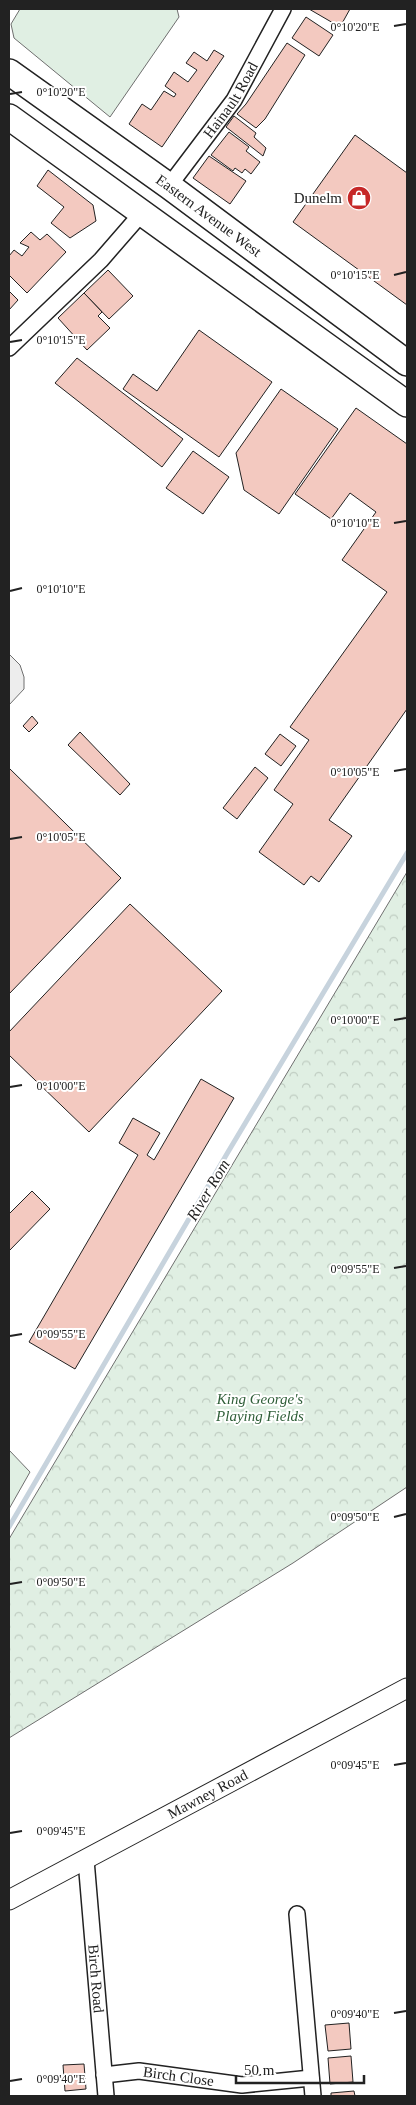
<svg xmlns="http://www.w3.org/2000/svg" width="416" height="2105" font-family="'Times New Roman',serif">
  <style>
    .grass { fill: #e0efe3; stroke: #6f6f6f }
    .forest { fill: url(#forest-crowns); stroke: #6f6f6f }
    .parking { fill: #ededed; stroke: #6f6f6f }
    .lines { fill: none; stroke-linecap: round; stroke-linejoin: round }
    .stream { stroke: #c7d3dd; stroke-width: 5 }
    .building { fill: #f3c9c0; stroke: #222 }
    .minor-casing { stroke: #222; stroke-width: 18 }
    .tertiary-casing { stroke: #222; stroke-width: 21 }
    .trunk-casing { stroke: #222; stroke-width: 28 }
    .minor { stroke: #fff; stroke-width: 15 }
    .tertiary { stroke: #fff; stroke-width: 19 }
    .trunk { stroke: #fff; stroke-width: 25 }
    .ticks { fill: none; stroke: #222; stroke-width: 2 }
    .labels { text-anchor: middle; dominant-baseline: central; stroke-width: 4; stroke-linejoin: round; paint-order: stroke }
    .street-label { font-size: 15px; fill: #222; stroke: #fff }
    .poi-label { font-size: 15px; fill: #222; stroke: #fff; text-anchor: end }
    .park-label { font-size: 15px; font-style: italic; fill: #2f5e38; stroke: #fff }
    .water-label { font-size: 16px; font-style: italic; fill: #222; stroke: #fff }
    .ticks-label { font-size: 12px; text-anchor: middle; fill: #222; stroke: #fff; stroke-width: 4; stroke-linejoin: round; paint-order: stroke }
  </style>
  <defs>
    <pattern id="forest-crowns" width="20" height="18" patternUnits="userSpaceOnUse" patternTransform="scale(1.25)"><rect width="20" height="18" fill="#e0efe3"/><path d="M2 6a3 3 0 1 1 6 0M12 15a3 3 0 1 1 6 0" fill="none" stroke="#c0cdc2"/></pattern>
  </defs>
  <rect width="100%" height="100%" fill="#fff"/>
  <g class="grass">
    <polygon points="20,9 177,9 179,17 110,117 14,38 11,24"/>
    <polygon points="9,1450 30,1472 9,1509"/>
  </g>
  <polygon class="forest" points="407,872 407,1487 293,1563 9,1738 9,1539"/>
  <polygon class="parking" points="9,654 20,665 24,677 24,689 9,705"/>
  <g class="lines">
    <polyline class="stream" points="9,1527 228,1152 407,853"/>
  </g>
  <g class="building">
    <polygon points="309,9 350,9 340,27"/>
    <polygon points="306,17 333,35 319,56 292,38"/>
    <polygon points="287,43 305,55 265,119 256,128 237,114 246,104"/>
    <polygon points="214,50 224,56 162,147 129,124 142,104 151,110 164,91 174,97 176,94 165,86 174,72 188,82 197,70 186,63 194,52 207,61"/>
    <polygon points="234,116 256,133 254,137 266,148 263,156 226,127"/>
    <polygon points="229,132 249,147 246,151 260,162 251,174 245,169 242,173 235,168 233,171 211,155"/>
    <polygon points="355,135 407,173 407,305 293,222"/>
    <polygon points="209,156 246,181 230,204 193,178"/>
    <polygon points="48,170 93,205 96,221 70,238 51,223 64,207 37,186"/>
    <polygon points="31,232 40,240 47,234 66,252 27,293 9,275 9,256 14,250 22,256 29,247 20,243"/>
    <polygon points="108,270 133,296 109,319 84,293"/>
    <polygon points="9,291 18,300 9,310"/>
    <polygon points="84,293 102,312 98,316 110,328 87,350 58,318"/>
    <polygon points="199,330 272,382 219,457 123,389 133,374 157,391"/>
    <polygon points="77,358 183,439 162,467 55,383"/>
    <polygon points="281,389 338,429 279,514 244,490 236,453"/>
    <polygon points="356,408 407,444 407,709 329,820 352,836 319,882 311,876 304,885 259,852 293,804 274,790 309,740 290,727 387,592 342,560 376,512 350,493 331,519 295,494"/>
    <polygon points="193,451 229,477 203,514 166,488"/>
    <polygon points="32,716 38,723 29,732 23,726"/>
    <polygon points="80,732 130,784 120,795 68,745"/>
    <polygon points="280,734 296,746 281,766 265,754"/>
    <polygon points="255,767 268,778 237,819 223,808"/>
    <polygon points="9,768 121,878 9,994"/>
    <polygon points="130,904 222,991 89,1132 9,1055 9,1032"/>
    <polygon points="201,1079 234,1098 75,1369 29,1342 138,1155 119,1143 133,1118 160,1133 147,1155 154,1160"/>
    <polygon points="32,1191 50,1209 9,1251 9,1214"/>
    <polygon points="349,2023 351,2049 328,2051 325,2025"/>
    <polygon points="351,2056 353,2082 330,2084 328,2058"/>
    <polygon points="84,2064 86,2089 65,2091 63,2065"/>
    <polygon points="354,2091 355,2096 331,2096 331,2093"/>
  </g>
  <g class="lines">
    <g class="minor-casing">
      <g id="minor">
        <path id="s1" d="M 169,186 L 234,100 L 283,9"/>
        <polyline points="9,348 101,260 141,214"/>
        <path id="s2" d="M 86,1860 L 106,2096"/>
        <polyline points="297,1914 313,2096"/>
        <path id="s3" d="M 104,2075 L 139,2071 L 242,2085 L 311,2078"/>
      </g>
    </g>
    <g class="tertiary-casing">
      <g id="tertiary">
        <path id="s4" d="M 9,1900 L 407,1688"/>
      </g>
    </g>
    <g class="trunk-casing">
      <g id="trunk">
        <path id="s5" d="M 9,72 L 169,186 L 407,363"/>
        <polyline points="9,117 407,404"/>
      </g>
    </g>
    <use href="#minor" class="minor"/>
    <use href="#tertiary" class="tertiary"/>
    <use href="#trunk" class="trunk"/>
  </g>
  <path class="ticks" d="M 394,26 L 406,24M 10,94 L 22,92M 394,275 L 406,272M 10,342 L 22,340M 394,523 L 406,521M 10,591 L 22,588M 394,771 L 406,769M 10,839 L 22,837M 394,1020 L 406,1018M 10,1087 L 22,1085M 394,1268 L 406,1266M 10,1336 L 22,1334M 394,1517 L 406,1514M 10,1584 L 22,1582M 394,1765 L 406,1763M 10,1833 L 22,1831M 394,2013 L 406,2011M 10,2081 L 22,2079"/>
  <defs>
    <g id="shop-disc" transform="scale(1.25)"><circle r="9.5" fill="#c62828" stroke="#fff"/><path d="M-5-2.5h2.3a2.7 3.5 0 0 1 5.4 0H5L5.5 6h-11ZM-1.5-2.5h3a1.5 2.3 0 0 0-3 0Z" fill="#fff"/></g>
  </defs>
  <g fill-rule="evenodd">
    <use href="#shop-disc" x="359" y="198"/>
  </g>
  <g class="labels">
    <g class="street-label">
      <text stroke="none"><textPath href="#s1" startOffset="106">Hainault Road</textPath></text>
      <text stroke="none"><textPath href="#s5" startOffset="246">Eastern Avenue West</textPath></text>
      <text stroke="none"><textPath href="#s4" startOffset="225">Mawney Road</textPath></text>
      <text stroke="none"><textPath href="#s2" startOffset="119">Birch Road</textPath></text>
      <text stroke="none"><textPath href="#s3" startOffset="75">Birch Close</textPath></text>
    </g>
    <g class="poi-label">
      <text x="342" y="198">Dunelm</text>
    </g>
    <g class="park-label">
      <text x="260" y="1399">King George's<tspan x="260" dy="17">Playing Fields</tspan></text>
    </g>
    <g class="water-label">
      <text transform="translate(208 1190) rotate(-59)">River Rom</text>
    </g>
  </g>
  <g class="ticks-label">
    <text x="355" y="31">0°10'20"E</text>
    <text x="61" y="96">0°10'20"E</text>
    <text x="355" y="279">0°10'15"E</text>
    <text x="61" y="344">0°10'15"E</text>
    <text x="355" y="527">0°10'10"E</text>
    <text x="61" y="593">0°10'10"E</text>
    <text x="355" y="776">0°10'05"E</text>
    <text x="61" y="841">0°10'05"E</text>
    <text x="355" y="1024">0°10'00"E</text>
    <text x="61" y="1090">0°10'00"E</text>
    <text x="355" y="1273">0°09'55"E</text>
    <text x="61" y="1338">0°09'55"E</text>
    <text x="355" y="1521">0°09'50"E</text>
    <text x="61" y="1586">0°09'50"E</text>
    <text x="355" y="1769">0°09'45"E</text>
    <text x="61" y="1835">0°09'45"E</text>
    <text x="355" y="2018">0°09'40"E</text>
    <text x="61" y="2083">0°09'40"E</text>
  </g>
  <rect width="416" height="2105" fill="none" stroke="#222222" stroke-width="20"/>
  <path d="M236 2075v8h128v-8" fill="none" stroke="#222222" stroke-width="2.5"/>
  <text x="244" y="2075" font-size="15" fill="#222222" stroke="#ffffff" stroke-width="4" paint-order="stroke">50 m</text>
</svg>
